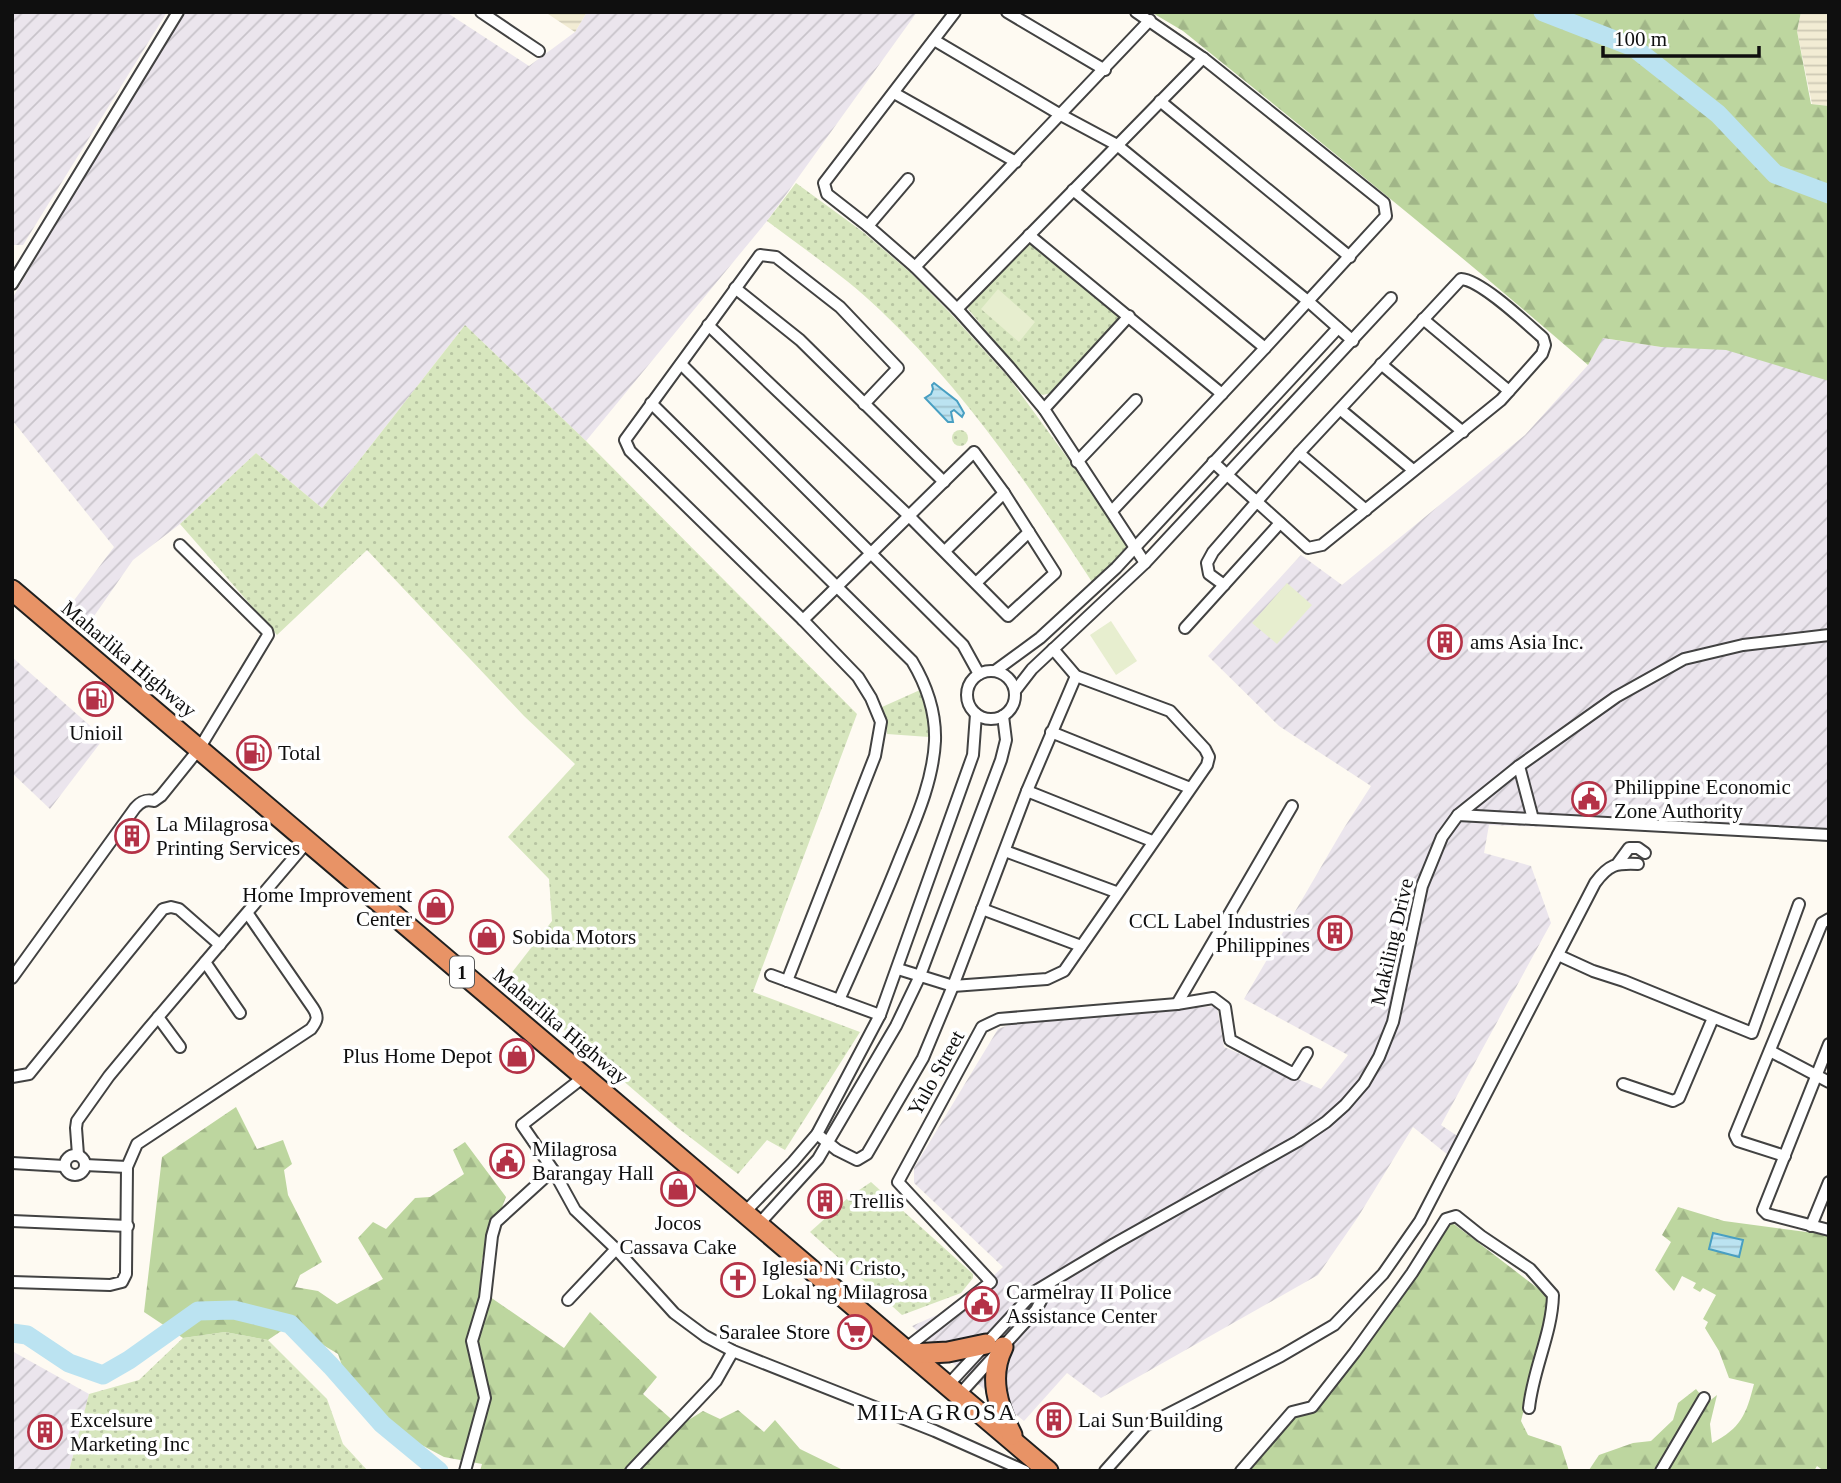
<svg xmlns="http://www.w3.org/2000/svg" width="1841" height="1483" font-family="'Times New Roman',serif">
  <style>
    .industrial { fill: url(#industrial-furrows) }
    .farmland { fill: url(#farmland-rules) }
    .grass { fill: url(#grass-dots) }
    .forest { fill: url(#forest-firs) }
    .pitch { fill: #e7eecf }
    .water { fill: url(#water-rules); stroke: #489fc2; stroke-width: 2 }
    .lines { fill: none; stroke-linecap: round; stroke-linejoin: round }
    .river { stroke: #bbe3f1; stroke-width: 19 }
    .street-casing { stroke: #424242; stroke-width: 14 }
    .highway-casing { stroke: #202020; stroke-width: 23 }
    .street { stroke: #fff; stroke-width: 10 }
    .highway { stroke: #e89366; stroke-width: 19 }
    .labels { text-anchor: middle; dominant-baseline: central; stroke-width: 7; stroke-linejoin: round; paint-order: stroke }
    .shield { fill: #fff; stroke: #575757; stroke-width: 2 }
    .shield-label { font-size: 19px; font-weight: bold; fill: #0f0f0f }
    .poi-label { font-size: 21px; fill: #0f0f0f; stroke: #fff; text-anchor: start }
    .street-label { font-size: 21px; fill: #0f0f0f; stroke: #fff }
    .quarter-label { font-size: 24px; letter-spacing: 2px; fill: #0f0f0f; stroke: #fff }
  </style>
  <defs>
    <pattern id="industrial-furrows" width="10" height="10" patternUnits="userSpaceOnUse" patternTransform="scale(1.75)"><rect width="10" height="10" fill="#ebe5ed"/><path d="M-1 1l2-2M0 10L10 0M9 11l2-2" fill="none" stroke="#c8c3ca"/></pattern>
    <pattern id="farmland-rules" width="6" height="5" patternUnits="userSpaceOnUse" patternTransform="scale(1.75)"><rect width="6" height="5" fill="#f2ecd4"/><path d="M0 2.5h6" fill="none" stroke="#cec9b5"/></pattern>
    <pattern id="grass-dots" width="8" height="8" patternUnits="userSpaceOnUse" patternTransform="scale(1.75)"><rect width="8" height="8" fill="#d7e6be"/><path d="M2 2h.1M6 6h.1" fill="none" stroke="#b7c4a2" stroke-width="1.8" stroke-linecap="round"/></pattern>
    <pattern id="forest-firs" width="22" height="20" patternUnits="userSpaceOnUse" patternTransform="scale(1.75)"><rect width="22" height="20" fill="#bdd69f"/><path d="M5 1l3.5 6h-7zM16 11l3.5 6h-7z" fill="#a1b688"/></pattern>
    <pattern id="water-rules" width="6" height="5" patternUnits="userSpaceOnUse" patternTransform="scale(1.75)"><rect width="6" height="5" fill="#bbe3f1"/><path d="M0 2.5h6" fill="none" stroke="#a0c2cd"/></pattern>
  </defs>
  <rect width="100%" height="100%" fill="#fefaf2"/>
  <g class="industrial">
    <polygon points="12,12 167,12 23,245 12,245"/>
    <polygon points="186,12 446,12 529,66 575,32 587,12 917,12 767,221 586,441 465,325 322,508 256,453 180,524 133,560 83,632 63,615 114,547 12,420 12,299 85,173"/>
    <polygon points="1829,322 1829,842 1745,834 1489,825 1484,853 1531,866 1551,923 1441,1125 1459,1137 1448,1155 1413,1127 1358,1217 1318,1275 1101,1398 1067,1373 1024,1421 964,1373 912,1326 964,1303 1003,1267 914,1183 914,1168 998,1029 1028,1018 1217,1006 1224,1047 1321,1089 1348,1055 1244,999 1342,831 1371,786 1279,726 1208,656 1301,555 1342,585 1525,435 1588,365 1602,338 1661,347"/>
    <polygon points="12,657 104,738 50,809 12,773"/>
    <polygon points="12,1351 89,1394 69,1471 12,1471"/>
  </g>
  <g class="farmland">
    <polygon points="545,12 587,12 575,32"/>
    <polygon points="1801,12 1829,12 1829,106 1812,104 1797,31"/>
  </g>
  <g class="grass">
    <path d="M 796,183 L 863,232 L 911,273 L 952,315 L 1009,378 L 1077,471 L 1129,550 L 1092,582 C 1029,485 964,390 880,310 C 847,278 804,249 767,221 Z"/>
    <polygon points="1026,245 1033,245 1119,314 1118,319 1051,393 1043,395 1038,393 968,309 969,305"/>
    <polygon points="465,325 586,441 857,714 753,992 860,1032 785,1150 767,1140 738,1174 678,1128 506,980 552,921 549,879 508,837 575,764 524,716 367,550 277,635 180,524 256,453 322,508"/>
    <circle cx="960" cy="438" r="8"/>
    <polygon points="920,690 928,719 929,737 887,734 886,717 882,707"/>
    <polygon points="871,1182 973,1274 973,1278 961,1293 902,1315 810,1232 849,1197"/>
    <polygon points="225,1332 268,1340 327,1399 343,1444 368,1471 69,1471 89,1394 139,1380 183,1338"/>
  </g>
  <g class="forest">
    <path d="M 1151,12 L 1801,12 L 1797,31 L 1811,104 L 1829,106 L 1829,381 L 1726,350 L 1661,347 L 1603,338 L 1588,365 C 1456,250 1319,141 1183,31 Z"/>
    <polygon points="236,1107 257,1149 283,1140 292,1164 284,1170 288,1195 322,1262 300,1275 295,1287 318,1291 337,1304 383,1279 358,1238 373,1222 386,1229 415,1198 430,1197 464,1174 453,1150 465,1142 506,1197 482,1259 480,1290 564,1348 590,1312 657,1377 643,1394 679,1426 703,1411 720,1419 738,1410 764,1432 775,1420 800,1449 845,1471 480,1471 482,1464 444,1457 382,1424 349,1386 338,1354 290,1325 268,1340 225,1332 183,1338 144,1312 162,1157"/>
    <path d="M 1678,1207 L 1724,1221 L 1829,1235 L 1829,1471 L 1824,1471 L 1817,1466 L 1814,1471 L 1589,1470 L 1599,1455 L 1633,1443 L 1651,1441 L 1673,1420 L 1678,1403 L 1696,1389 L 1707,1403 L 1717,1395 L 1710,1424 L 1712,1443 C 1741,1428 1746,1415 1754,1384 L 1729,1378 L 1719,1351 L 1705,1328 L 1708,1322 L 1703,1319 L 1716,1295 L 1703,1288 L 1700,1292 L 1693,1288 L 1696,1283 L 1682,1276 L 1674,1291 L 1655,1270 L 1671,1242 L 1662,1235 Z"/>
    <polygon points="1446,1218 1548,1296 1545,1326 1521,1421 1528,1435 1561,1446 1569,1471 1243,1471 1281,1421 1308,1408 1351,1356"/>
  </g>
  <g class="pitch">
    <polygon points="998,289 1035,322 1019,342 981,309"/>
    <polygon points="1287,583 1312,605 1277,644 1252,623"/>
    <polygon points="1111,621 1137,661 1116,675 1090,635"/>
  </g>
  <g class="water">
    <polygon points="934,383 957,401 964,413 962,417 954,410 951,412 953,422 948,422 925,398 931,394 933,389 932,385"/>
    <polygon points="1713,1233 1743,1240 1739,1257 1709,1249"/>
  </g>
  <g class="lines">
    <g class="river">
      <polyline points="1543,12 1633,47 1718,114 1775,174 1829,194"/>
      <polyline points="12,1333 27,1335 69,1363 103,1375 129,1360 198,1311 234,1310 290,1324 331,1366 382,1424 439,1471"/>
    </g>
    <g class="street-casing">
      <g id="street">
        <polyline points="481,12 539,51"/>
        <polyline points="955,12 824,183 827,194 868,226 915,267 957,309 1009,367 1044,409 1145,563"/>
        <polyline points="1007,12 1105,70"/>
        <polyline points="934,40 1061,115 1117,145 1309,302 1353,341"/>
        <polyline points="894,93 1016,162"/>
        <polyline points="1160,101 1350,257"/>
        <polyline points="1073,190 1265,348"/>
        <polyline points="868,226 908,179"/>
        <polyline points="1029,235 1222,394"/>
        <polyline points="915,267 1150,20"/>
        <polyline points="12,284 178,12"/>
        <polyline points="735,288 800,340 944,482"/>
        <polyline points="957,309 1203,58"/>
        <polyline points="1423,319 1509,391"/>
        <path d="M 708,325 L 909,516 L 1008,616 L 1055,573 L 1004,493 L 974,452 C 917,508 860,564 803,620"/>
        <polyline points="681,364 963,645 979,674"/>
        <polyline points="1381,364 1463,432"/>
        <path d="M 651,403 L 912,661 C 927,686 936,712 935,741 C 933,782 915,821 900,858 C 881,906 860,953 839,1000"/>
        <polyline points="1044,409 1129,316"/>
        <polyline points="1341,410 1413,470"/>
        <polyline points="1299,453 1366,510"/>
        <polyline points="1077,462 1136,400"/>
        <path d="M 1213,462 L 1308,548 L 1322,545 L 1501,400 L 1542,354 L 1545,345 L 1543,338 C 1526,323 1481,280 1461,279 L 1299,453 L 1213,552 L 1207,563 L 1209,574 L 1224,585"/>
        <polyline points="1112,511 1265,348 1386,216 1384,203 1203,58 1136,12"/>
        <polyline points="945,551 1004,493"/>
        <polyline points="976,583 1029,532"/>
        <polyline points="1185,628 1280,523"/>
        <polyline points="995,671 1040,638 1116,568 1338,328"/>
        <circle cx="991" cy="695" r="24"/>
        <polyline points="1015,691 1032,669 1145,563 1391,298"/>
        <polyline points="1051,732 1190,788"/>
        <polyline points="1519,766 1533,819"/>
        <polyline points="1027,791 1152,841"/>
        <polyline points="1458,815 1829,835"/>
        <polyline points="1005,851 1116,892"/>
        <polyline points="1618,863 1629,848 1638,848 1645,853"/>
        <polyline points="982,909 1081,946"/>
        <polyline points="1558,955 1593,971 1624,981 1752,1033 1799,904"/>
        <polyline points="205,962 240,1013"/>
        <polyline points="898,969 953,986 1047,979 1064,971 1207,765 1209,757 1205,749 1170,711 1076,676 1053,649"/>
        <polyline points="771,975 880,1015"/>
        <path d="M 12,978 L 135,808 C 141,801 146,799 154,801 L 161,796 L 199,749 L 268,635 L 267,631 L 180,545"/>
        <polyline points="787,981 875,756 881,722 871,698 858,677 803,620 630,451 625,440 760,255 776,257 840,307 898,368 864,404"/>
        <polyline points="1177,1004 1292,806"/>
        <polyline points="158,1017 180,1047"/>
        <polyline points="1829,1044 1763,1210 1767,1214 1829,1230"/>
        <polyline points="1770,1051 1829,1082"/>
        <polyline points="585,1076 522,1125 553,1170 575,1210 616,1249 674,1313 705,1336 733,1351 935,1431 1025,1471"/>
        <polyline points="12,1077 29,1074 163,909 171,907 179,909 220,945"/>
        <polyline points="1623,1084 1673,1101 1679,1098 1713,1018"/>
        <polyline points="817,1134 837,1150 857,1160 867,1154 923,1058 953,986 1027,791 1076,676"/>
        <circle cx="75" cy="1165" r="10"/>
        <polyline points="78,1155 76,1128 77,1121 109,1076 148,1029 308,841"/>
        <polyline points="1785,1156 1738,1141 1735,1135 1822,923 1829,919"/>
        <polyline points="12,1163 64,1166"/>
        <polyline points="85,1165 127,1167"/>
        <polyline points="745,1212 793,1162 817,1134 880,1015 973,755 976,714"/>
        <polyline points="12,1221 128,1226"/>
        <polyline points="758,1225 818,1159 896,1026 919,978 1001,760 1006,740 1003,716"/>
        <polyline points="1811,1226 1829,1182"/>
        <path d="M 12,1282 L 110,1285 L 122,1282 L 126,1274 L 127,1167 L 137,1144 L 311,1029 C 317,1021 319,1017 313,1008 L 248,914"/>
        <polyline points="568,1300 616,1249"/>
        <polyline points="905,1349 991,1282 898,1182 982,1027 999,1019 1177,1004 1213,998 1225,1007 1230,1040 1294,1074 1307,1053"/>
        <polyline points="948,1385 1034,1292 1114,1244 1298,1141 1326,1122 1345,1105 1364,1083 1379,1057 1393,1022 1422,886 1442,837 1458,815 1519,766 1616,697 1684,659 1743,645 1829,635"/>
        <polyline points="959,1395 1036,1310 1050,1284"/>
        <polyline points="465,1471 485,1398 472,1341 485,1298 492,1236 496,1222 553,1170"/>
        <polyline points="631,1471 716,1381 733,1351"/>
        <path d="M 1105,1471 L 1145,1426 L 1281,1356 L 1334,1325 L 1383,1274 L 1420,1221 L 1595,883 C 1609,864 1616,863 1638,864"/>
        <path d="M 1241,1471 L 1292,1412 L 1312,1407 L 1355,1352 L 1412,1273 L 1446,1219 L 1456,1216 L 1481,1236 L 1530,1269 L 1553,1295 C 1552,1334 1533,1369 1529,1408"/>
        <polyline points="1661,1471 1704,1398"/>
      </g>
    </g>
    <g class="highway-casing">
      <g id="highway">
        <polyline points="12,590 1048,1471"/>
        <path d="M 1003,1347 C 988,1377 998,1407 1012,1435"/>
        <polyline points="911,1354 948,1352 986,1344"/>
      </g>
    </g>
    <use href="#street" class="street"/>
    <use href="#highway" class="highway"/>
  </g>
  <defs>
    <g id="building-ring" transform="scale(1.75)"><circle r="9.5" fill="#fff" stroke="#b43247" stroke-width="1.5"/><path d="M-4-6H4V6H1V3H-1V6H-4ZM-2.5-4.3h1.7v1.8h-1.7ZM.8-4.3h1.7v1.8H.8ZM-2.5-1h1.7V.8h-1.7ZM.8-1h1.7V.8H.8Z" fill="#b43247"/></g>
    <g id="fuel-ring" transform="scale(1.75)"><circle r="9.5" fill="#fff" stroke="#b43247" stroke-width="1.5"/><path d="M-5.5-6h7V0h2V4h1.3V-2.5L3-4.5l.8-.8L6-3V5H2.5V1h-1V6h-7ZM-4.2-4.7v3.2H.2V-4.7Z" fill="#b43247"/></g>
    <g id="civic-ring" transform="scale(1.75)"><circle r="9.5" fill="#fff" stroke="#b43247" stroke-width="1.5"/><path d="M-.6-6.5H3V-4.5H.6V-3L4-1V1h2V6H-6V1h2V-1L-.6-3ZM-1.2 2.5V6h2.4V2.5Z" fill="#b43247"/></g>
    <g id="shop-ring" transform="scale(1.75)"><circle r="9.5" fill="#fff" stroke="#b43247" stroke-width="1.5"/><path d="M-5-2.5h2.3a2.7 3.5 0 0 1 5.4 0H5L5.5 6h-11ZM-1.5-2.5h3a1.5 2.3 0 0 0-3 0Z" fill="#b43247"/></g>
    <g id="church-ring" transform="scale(1.75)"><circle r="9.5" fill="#fff" stroke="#b43247" stroke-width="1.5"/><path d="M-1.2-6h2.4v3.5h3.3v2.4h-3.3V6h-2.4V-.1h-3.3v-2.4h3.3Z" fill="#b43247"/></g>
    <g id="supermarket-ring" transform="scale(1.75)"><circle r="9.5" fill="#fff" stroke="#b43247" stroke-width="1.5"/><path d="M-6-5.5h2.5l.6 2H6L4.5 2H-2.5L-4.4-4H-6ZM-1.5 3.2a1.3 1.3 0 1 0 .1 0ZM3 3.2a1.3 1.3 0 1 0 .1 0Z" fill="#b43247"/></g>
  </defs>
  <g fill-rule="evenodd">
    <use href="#building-ring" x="1445" y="642"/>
    <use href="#fuel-ring" x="96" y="699"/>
    <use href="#fuel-ring" x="254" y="753"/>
    <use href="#civic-ring" x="1589" y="799"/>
    <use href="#building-ring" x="132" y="836"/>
    <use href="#shop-ring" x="436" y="907"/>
    <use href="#building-ring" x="1335" y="933"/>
    <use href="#shop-ring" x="487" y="937"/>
    <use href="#shop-ring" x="517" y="1056"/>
    <use href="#civic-ring" x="507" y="1161"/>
    <use href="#shop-ring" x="678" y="1189"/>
    <use href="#building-ring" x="825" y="1201"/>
    <use href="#church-ring" x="738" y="1280"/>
    <use href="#civic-ring" x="982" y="1304"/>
    <use href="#supermarket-ring" x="855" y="1332"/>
    <use href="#building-ring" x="1054" y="1420"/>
    <use href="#building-ring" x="45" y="1432"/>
  </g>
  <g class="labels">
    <rect class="shield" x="450" y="956.5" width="24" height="31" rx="5"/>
    <g class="shield-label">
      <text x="462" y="972">1</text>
    </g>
    <g class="poi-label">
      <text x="1470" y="642">ams Asia Inc.</text>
      <text x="96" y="733" text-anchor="middle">Unioil</text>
      <text x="278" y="753">Total</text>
      <text x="1614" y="787">Philippine Economic<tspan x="1614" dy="24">Zone Authority</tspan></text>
      <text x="156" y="824">La Milagrosa<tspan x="156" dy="24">Printing Services</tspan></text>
      <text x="412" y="895" text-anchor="end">Home Improvement<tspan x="412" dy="24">Center</tspan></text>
      <text x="1310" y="921" text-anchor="end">CCL Label Industries<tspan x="1310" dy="24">Philippines</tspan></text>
      <text x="512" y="937">Sobida Motors</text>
      <text x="492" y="1056" text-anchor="end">Plus Home Depot</text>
      <text x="532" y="1149">Milagrosa<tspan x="532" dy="24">Barangay Hall</tspan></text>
      <text x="850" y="1201">Trellis</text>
      <text x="678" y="1223" text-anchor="middle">Jocos<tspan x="678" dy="24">Cassava Cake</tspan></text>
      <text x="762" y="1268">Iglesia Ni Cristo,<tspan x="762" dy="24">Lokal ng Milagrosa</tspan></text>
      <text x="1006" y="1292">Carmelray II Police<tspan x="1006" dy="24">Assistance Center</tspan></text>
      <text x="830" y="1332" text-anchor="end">Saralee Store</text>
      <text x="70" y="1420">Excelsure<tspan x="70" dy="24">Marketing Inc</tspan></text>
      <text x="1078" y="1420">Lai Sun Building</text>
    </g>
    <g class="street-label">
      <text transform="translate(129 659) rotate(40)">Maharlika Highway</text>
      <text transform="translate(1392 942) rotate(-77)">Makiling Drive</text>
      <text transform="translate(561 1026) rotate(40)">Maharlika Highway</text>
      <text transform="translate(936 1073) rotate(-61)">Yulo Street</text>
    </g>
    <g class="quarter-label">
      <text x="937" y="1412">MILAGROSA</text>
    </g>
  </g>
  <rect width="1841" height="1483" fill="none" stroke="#0f0f0f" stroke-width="28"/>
  <path d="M1603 46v10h156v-10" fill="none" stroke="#0f0f0f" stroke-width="3.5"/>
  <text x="1614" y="46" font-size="21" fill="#0f0f0f" stroke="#ffffff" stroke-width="5" paint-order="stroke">100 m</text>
</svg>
